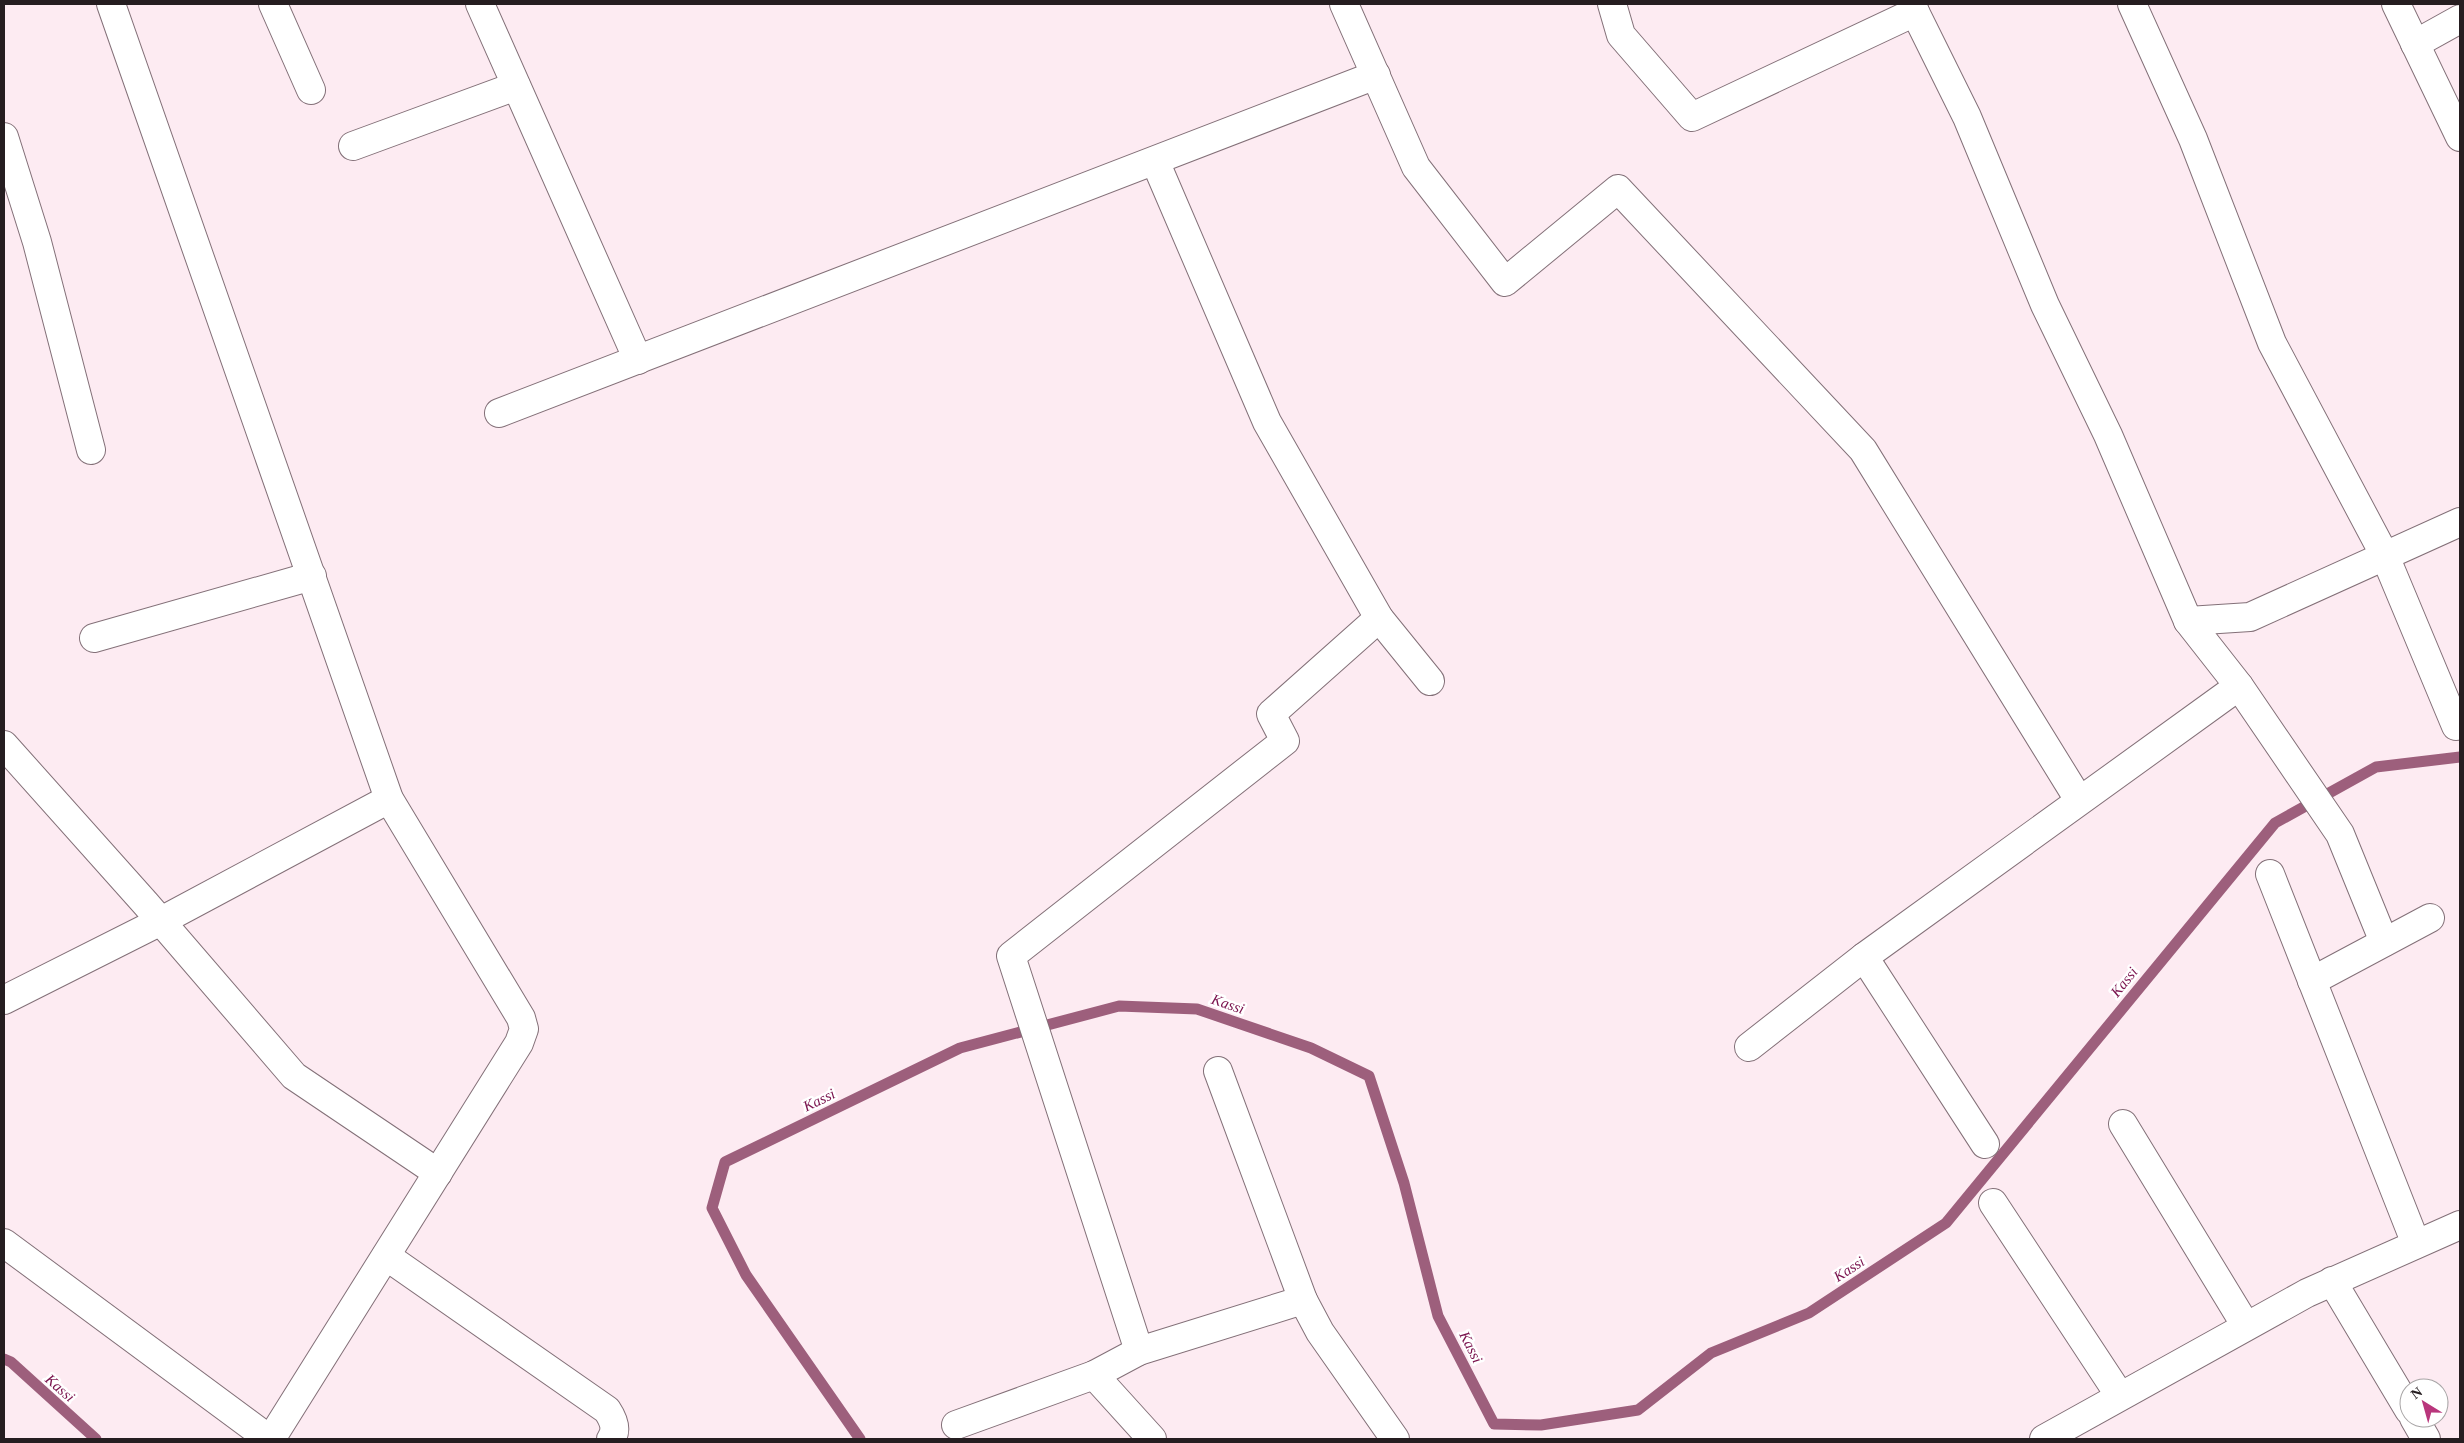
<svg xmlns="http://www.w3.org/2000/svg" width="2464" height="1443" font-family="'Times New Roman',serif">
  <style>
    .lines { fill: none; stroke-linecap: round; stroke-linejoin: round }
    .stream { stroke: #9d5f7c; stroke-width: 11 }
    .minor-casing { stroke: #837078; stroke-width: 30 }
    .minor { stroke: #fff; stroke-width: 28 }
    .labels { text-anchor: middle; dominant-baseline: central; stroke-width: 5; stroke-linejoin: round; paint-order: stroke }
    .water-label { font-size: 15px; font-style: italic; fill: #7a124d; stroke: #fff }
  </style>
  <rect width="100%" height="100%" fill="#fdebf2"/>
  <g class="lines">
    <g class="stream">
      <polyline points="4,1359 11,1362 96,1439"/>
      <polyline points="860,1439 746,1275 712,1208 725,1162 960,1048 1119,1006 1197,1009 1311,1048 1369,1076 1404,1183 1438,1316 1494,1424 1541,1425 1638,1410 1711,1353 1809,1313 1946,1223 2275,823 2376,767 2460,757"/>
    </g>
    <g class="minor-casing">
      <g id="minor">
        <polyline points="111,4 389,799 521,1018 524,1029 519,1043 271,1439"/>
        <polyline points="273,4 311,90"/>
        <polyline points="480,4 638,360"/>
        <polyline points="1344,4 1416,167 1505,282 1618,189 1863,450 2079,800"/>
        <polyline points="1612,4 1621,35 1692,117 1915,12"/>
        <polyline points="1911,4 1967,117 2045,305 2108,435 2188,621 2239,686 2340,834 2384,942"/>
        <polyline points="2132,4 2193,139 2272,343 2385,556 2456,726"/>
        <polyline points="2396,4 2460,137"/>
        <polyline points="2415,44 2460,19"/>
        <polyline points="4,137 37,242 91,450"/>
        <polyline points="353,146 516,86"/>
        <polyline points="1155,161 1267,422 1379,618 1430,681"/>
        <polyline points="499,413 1376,75"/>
        <polyline points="2188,621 2250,617 2460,522"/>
        <polyline points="94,638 312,576"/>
        <polyline points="4,745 146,904 294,1076 438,1173"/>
        <polyline points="2270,874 2416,1244"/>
        <polyline points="1864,957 1985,1144"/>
        <polyline points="2312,981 2430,918"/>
        <polyline points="4,1000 161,921 389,799"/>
        <polyline points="1749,1047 1864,957 2239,686"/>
        <polyline points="1218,1071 1303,1300 1320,1332 1395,1439"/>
        <polyline points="2123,1124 2246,1326"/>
        <polyline points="1993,1203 2120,1396"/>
        <polyline points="4,1243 269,1439"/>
        <path d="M 386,1256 L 607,1410 C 613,1419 618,1429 611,1439"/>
        <polyline points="2332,1281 2409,1410"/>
        <polyline points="1139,1351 1011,956 1285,741 1271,714 1379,618"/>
        <polyline points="1094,1375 1152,1439"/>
        <polyline points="2414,1418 2426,1439"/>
        <polyline points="956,1425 1094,1375 1139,1351 1303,1300"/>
        <polyline points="2044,1439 2307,1293 2460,1225"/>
      </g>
    </g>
    <use href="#minor" class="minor"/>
  </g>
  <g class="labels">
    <g class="water-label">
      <text transform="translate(2124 982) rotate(-51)">Kassi</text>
      <text transform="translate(1228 1004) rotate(19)">Kassi</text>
      <text transform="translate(819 1100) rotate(-26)">Kassi</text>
      <text transform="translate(1849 1269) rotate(-33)">Kassi</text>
      <text transform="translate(1471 1347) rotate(63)">Kassi</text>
      <text transform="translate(60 1388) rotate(41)">Kassi</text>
    </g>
  </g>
  <rect width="2464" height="1443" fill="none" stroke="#251d20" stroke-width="10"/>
  <g transform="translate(2424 1403) rotate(323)"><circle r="24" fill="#ffffff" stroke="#a8a5a6"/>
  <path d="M0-4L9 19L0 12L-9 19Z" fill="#b9367c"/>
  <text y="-8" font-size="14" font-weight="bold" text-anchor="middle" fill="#251d20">N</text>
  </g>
</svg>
